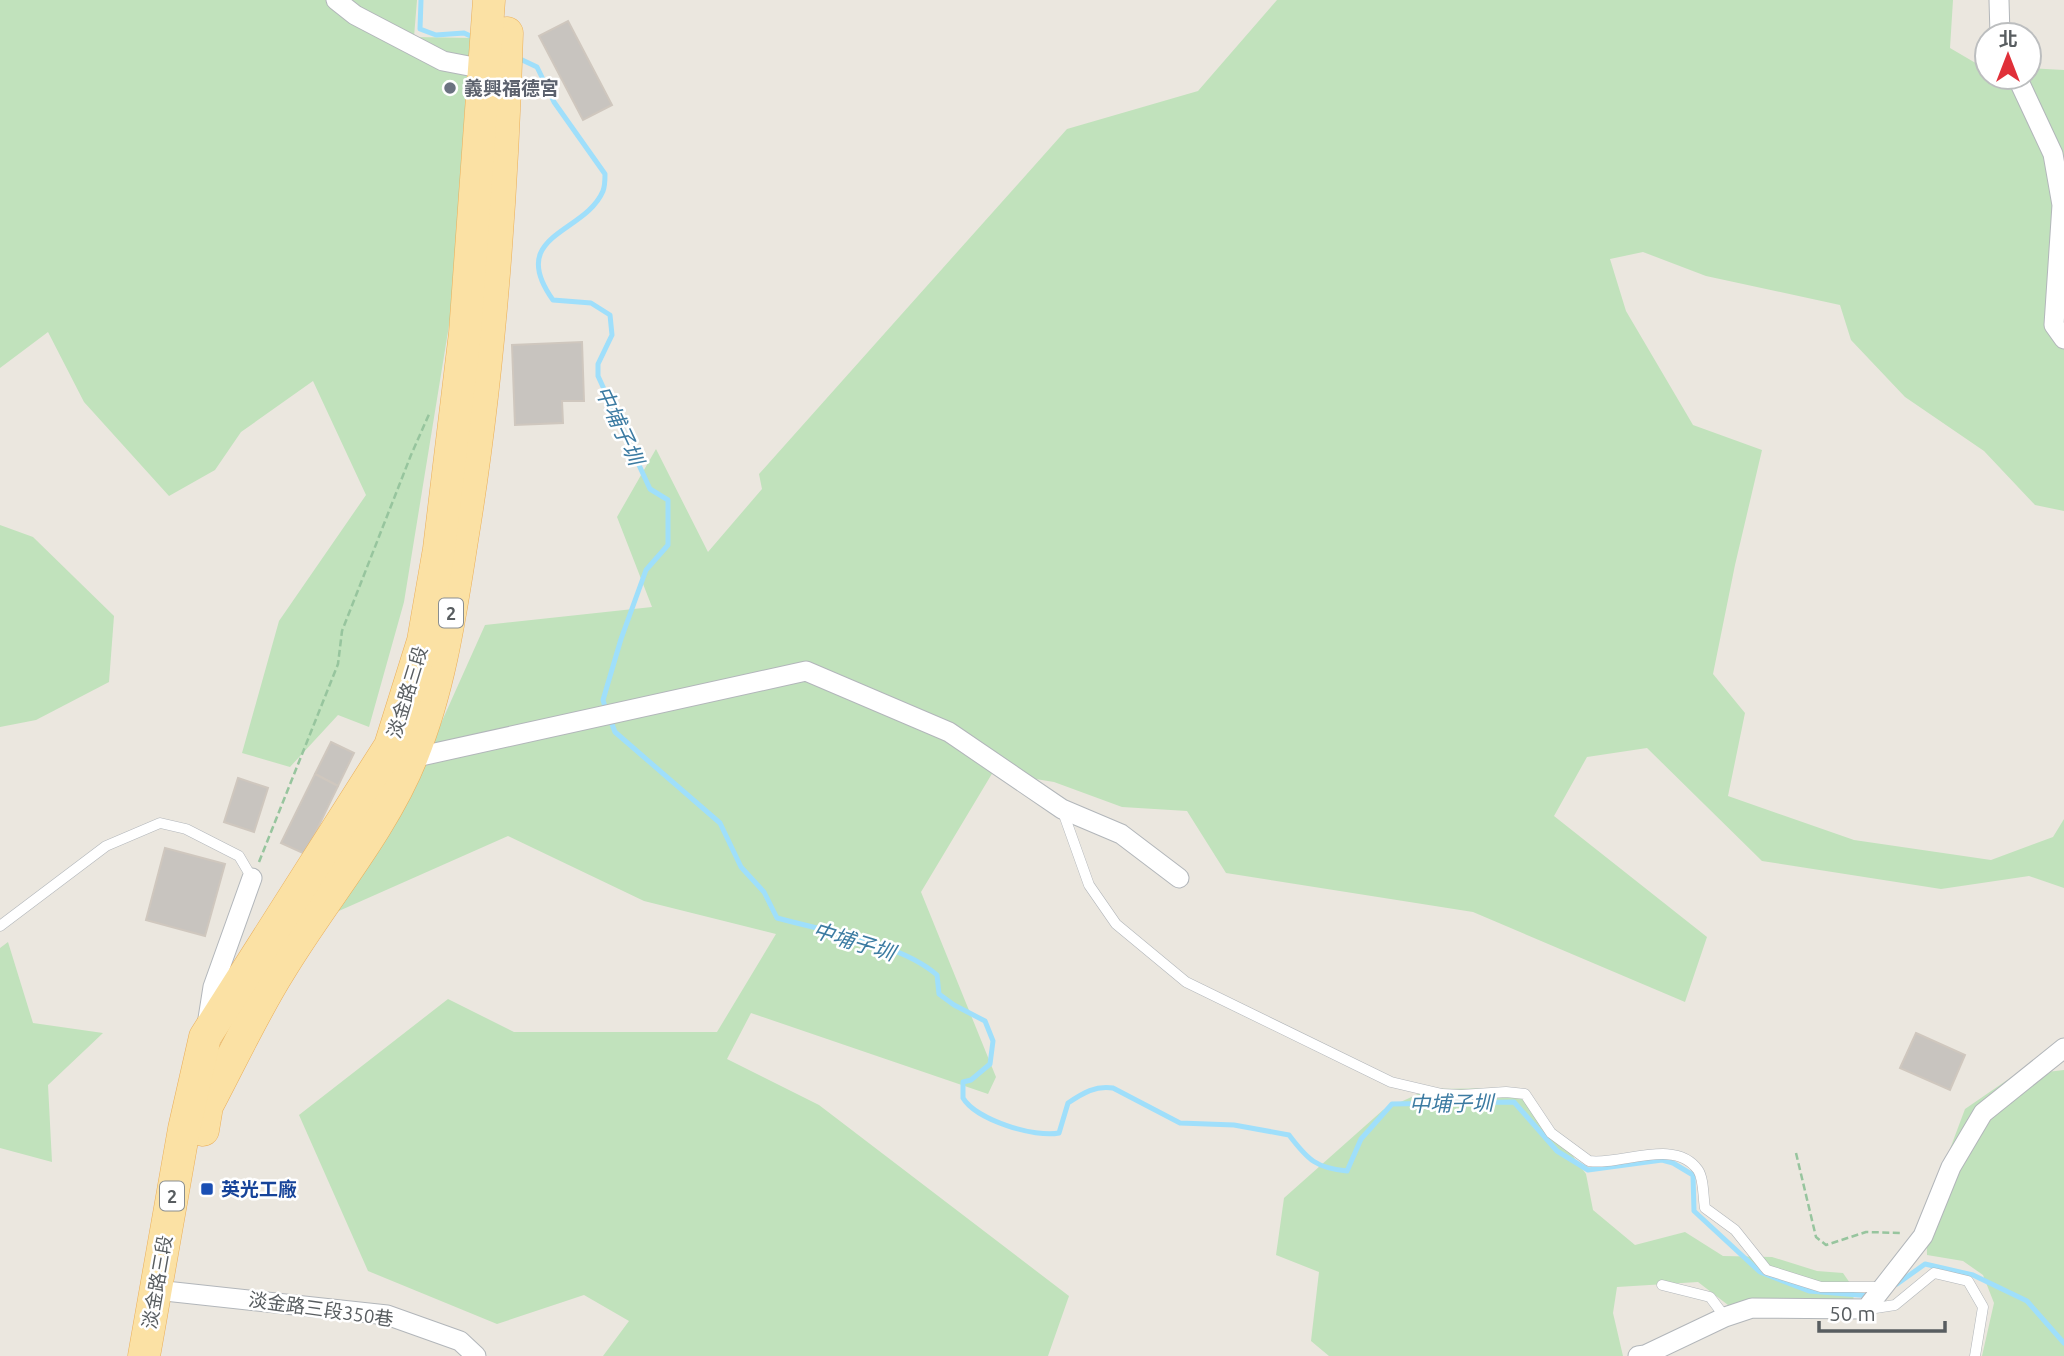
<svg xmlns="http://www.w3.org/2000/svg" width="2064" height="1356" font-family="Ubuntu,'Noto Sans TC',sans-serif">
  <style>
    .green { fill: #c1e2bc }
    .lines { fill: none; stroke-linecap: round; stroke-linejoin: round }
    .stream { stroke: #9fdffb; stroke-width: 5 }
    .building { fill: #c8c4bf; stroke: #cfc7be; stroke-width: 2 }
    .lane-casing { stroke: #b2b6ba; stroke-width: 11 }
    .street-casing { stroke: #b2b6ba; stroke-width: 21 }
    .primary-casing { stroke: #eaae59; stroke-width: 33 }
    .path { stroke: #97c59e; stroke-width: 2.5; stroke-dasharray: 7 3.5; stroke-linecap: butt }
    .lane { stroke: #fff; stroke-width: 10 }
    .street { stroke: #fff; stroke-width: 19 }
    .primary { stroke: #fbe1a4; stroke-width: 32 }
    .worship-dot { fill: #6b7280; stroke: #fff; stroke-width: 2.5 }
    .transit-dot { fill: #1a4fb4; stroke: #fff; stroke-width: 2.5 }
    .labels { text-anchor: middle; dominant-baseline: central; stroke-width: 5; stroke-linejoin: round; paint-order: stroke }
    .shield { fill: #fff; stroke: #8a8e90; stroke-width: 2 }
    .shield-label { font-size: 18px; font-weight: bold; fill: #585d60 }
    .worship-label { font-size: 19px; font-weight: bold; fill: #5b616d; stroke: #fff; text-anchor: start }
    .street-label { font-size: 19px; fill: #585d60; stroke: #fff }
    .transit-label { font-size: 19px; font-weight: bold; fill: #164399; stroke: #fff; text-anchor: start }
    .water-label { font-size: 21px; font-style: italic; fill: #3c7ba2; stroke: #fff }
  </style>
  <rect width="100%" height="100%" fill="#ebe7df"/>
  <g class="green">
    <polygon points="0,0 417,0 414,37 474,38 466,95 451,313 404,602 369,727 338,715 290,767 242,753 279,621 366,495 313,381 241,432 215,470 169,496 84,402 48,332 0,368"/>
    <polygon points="1277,0 1953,0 1950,48 1979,65 1987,65 1987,77 2029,77 2029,68 2064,70 2064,511 2035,505 1984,451 1905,397 1851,340 1840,305 1706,276 1643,252 1610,259 1626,311 1693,425 1762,450 1735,565 1713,674 1745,713 1728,796 1854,840 1991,860 2053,837 2064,819 2064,888 2029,876 1941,889 1762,861 1647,748 1587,757 1554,816 1707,937 1685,1002 1473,912 1226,873 1187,811 1122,807 1054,782 993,772 921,892 996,1077 988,1094 751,1013 727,1059 819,1105 1069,1296 1048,1356 603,1356 629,1321 584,1295 497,1324 368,1271 299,1115 448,999 514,1032 717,1032 776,934 644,901 508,836 332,914 421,768 485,625 652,607 617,517 656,449 708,552 762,489 759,474 1067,129 1198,91"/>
    <polygon points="0,525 33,537 114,616 109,682 36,720 0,727"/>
    <polygon points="8,942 33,1023 103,1033 48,1085 52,1162 0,1148 0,948"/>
    <polygon points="2064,1070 2064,1356 1982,1356 1994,1303 1983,1275 1963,1261 1927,1255 1926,1213 1965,1109 2013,1076"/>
    <polygon points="1513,1088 1559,1137 1586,1174 1593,1210 1635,1245 1685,1232 1723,1256 1772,1257 1817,1271 1843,1273 1854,1289 1853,1307 1728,1305 1698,1282 1617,1287 1613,1313 1623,1356 1329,1356 1311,1341 1319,1272 1276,1255 1284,1198 1383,1110 1429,1089"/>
  </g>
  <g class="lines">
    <g class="stream">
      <polyline points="421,0 420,29 436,35 464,33 477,39"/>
      <path d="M 518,58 L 537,67 L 554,102 L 605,174 C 605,179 605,186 603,191 C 585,234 506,234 553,300 L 591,303 L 610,315 L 612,335 L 598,364 L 598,376 L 650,489 L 668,500 L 668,545 L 646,570 L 621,639 L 603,700 L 606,710"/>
      <path d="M 610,719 L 615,732 L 720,823 L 741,867 L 764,892 L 777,918 C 824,931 901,943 937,975 L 939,994 L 954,1005 L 985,1021 L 993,1041 L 990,1064 L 971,1080 L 963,1082 L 963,1098 C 976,1120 1035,1138 1059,1133 L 1068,1103 C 1083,1093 1096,1085 1113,1088 L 1180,1123 L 1234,1125 L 1289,1135 C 1308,1160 1316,1168 1347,1171 L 1361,1139 L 1392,1104 L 1514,1102 L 1557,1151 L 1588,1170 L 1662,1160 L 1673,1163 L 1693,1175 L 1694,1211 L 1760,1272 L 1809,1291 L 1871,1296"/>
      <polyline points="1897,1284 1925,1264 1973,1275 2027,1301 2064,1343"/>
    </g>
  </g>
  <g class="building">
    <polygon points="568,21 612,105 583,120 539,36"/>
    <polygon points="582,342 584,401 562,401 563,423 515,425 512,345"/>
    <polygon points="331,742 354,753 338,786 315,774"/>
    <polygon points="315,774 338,786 305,854 281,843"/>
    <polygon points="238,778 268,788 254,832 224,822"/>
    <polygon points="165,848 225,864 205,936 146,920"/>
    <polygon points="1916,1033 1965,1055 1950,1090 1900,1068"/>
  </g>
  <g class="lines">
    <g class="lane-casing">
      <g id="lane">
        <path d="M 1063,812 L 1089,885 L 1116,924 L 1186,982 L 1391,1082 L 1442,1094 L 1461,1095 L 1506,1092 L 1525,1094 L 1551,1133 L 1589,1161 C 1620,1166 1675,1137 1698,1170 C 1704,1179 1703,1197 1705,1208 L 1735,1230 L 1767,1270 L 1821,1287 L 1884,1287"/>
        <polyline points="0,926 106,846 160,823 186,829 239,856 252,878"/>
        <polyline points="1662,1285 1710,1297 1725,1317"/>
        <polyline points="1869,1309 1895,1305 1934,1273 1968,1281 1983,1307 1975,1356"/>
      </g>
    </g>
    <g class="street-casing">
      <g id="street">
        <polyline points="336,0 355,15 443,61 495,71"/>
        <polyline points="1999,0 2000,35"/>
        <polyline points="2017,77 2053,154 2062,205 2054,325 2064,339"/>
        <polyline points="407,755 412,758 806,671 949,732 1062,809 1121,834 1179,878"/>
        <polyline points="207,1025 213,987 252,878"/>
        <polyline points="156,1290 387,1315 460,1341 476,1356"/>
        <polyline points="1638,1356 1645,1355 1725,1317 1752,1308 1866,1309 1923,1236 1951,1167 1983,1113 2064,1048"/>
      </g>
    </g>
    <g class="primary-casing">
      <g id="primary">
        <path d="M 203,1130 L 207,1106 C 231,1061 253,1013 280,970 C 322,900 382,831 412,756 C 441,685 451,609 463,534 C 490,368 502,200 507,33"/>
        <polyline points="144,1356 184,1129 205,1037 390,746 423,641 439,549 465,333 489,0"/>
      </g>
    </g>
    <g class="path">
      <polyline points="259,862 338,664 342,631 411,455 430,412"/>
      <polyline points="1796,1153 1816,1237 1826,1245 1866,1232 1903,1233"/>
    </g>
    <use href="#lane" class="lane"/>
    <use href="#street" class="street"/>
    <use href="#primary" class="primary"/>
  </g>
  <circle class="worship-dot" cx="450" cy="88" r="7"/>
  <rect class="transit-dot" x="200" y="1182" width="14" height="14" rx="3.5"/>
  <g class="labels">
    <g class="shield">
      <rect x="439" y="598.5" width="24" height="29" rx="5"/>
      <rect x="160" y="1181.5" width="24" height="29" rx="5"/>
    </g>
    <g class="shield-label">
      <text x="451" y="613">2</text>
      <text x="172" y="1196">2</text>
    </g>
    <g class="worship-label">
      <text x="464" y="88">義興福德宮</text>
    </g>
    <g class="street-label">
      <text transform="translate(407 692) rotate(-73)">淡金路三段</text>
      <text transform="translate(157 1282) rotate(-80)">淡金路三段</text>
      <text transform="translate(321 1309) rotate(8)">淡金路三段350巷</text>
    </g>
    <g class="transit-label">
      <text x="221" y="1189">英光工廠</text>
    </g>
    <g class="water-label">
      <text transform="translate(620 425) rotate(65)">中埔子圳</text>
      <text transform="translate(854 941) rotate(17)">中埔子圳</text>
      <text transform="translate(1451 1103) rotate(-1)">中埔子圳</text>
    </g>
  </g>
  <g transform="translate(2008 56)"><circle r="33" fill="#ffffff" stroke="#bcbebf" stroke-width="2"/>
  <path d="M0-5L12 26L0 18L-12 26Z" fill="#e03039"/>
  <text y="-10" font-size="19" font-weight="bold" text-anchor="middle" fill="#585d60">北</text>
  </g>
  <path d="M1819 1321v10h126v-10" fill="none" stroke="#585d60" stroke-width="3.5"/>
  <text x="1829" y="1321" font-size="21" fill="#585d60" stroke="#ffffff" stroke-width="5" paint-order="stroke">50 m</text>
</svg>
